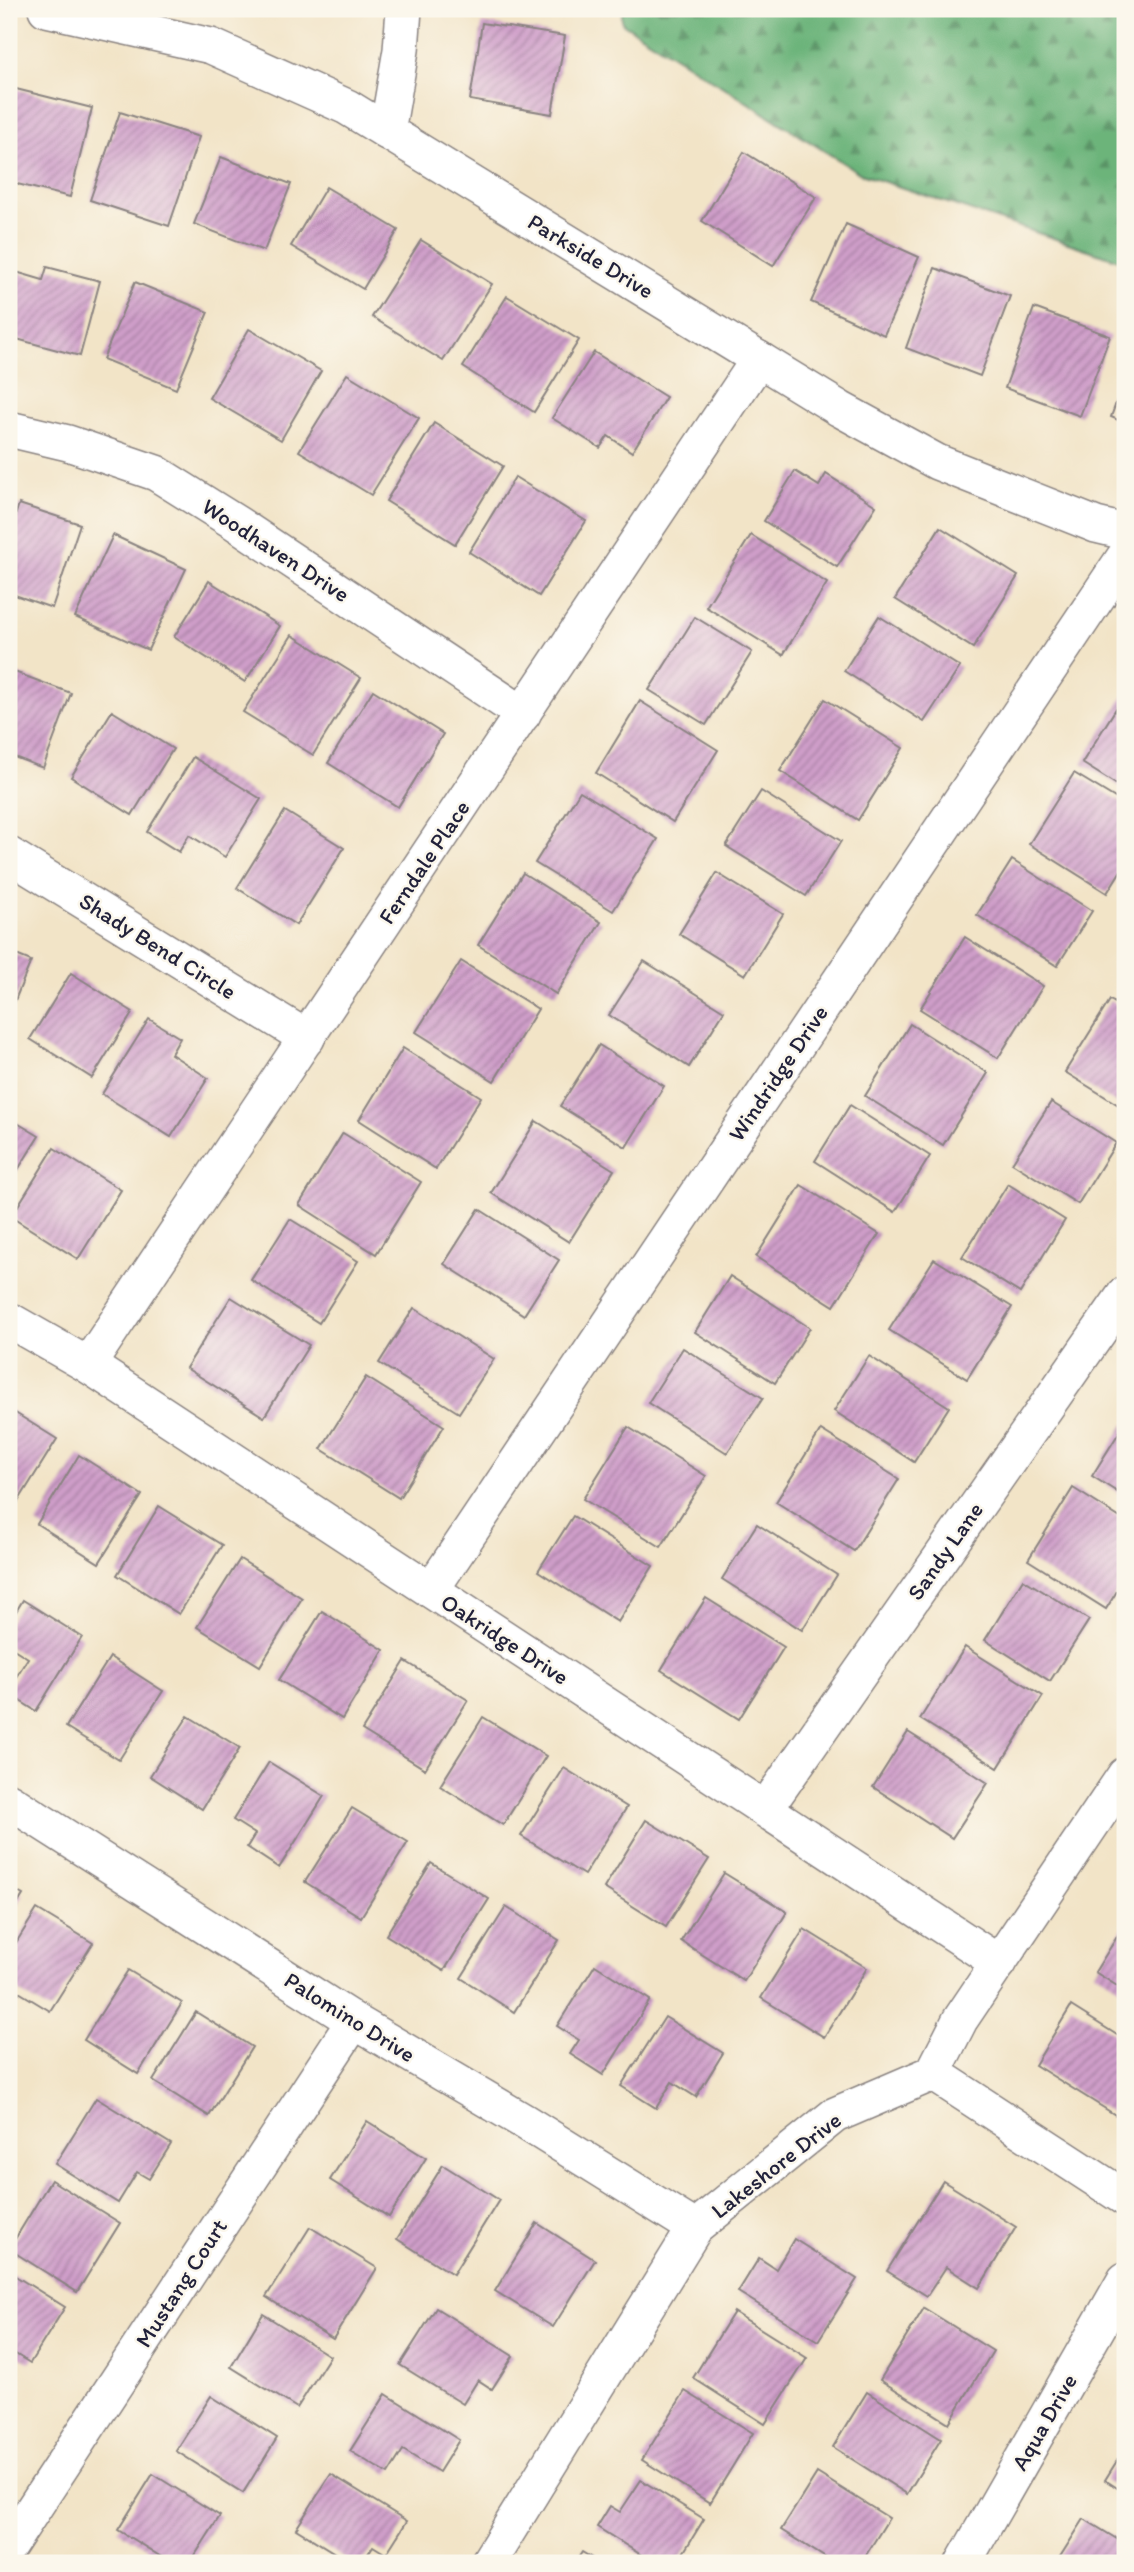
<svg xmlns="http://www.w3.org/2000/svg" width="1134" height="2572" font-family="Itim,sans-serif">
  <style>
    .forest { fill: url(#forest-firs); stroke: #476b5a; stroke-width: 2 }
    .building { fill: url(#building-hatch) }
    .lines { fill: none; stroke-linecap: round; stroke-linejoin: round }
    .minor-casing { stroke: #8a8381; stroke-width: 38 }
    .minor { stroke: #fff; stroke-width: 35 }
    .labels { text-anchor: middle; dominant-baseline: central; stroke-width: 5; stroke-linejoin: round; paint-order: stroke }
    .street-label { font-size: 23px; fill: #22223b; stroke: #fbf7ec }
  </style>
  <defs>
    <pattern id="forest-firs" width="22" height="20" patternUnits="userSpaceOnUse" patternTransform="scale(1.75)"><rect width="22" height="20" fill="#6cb47a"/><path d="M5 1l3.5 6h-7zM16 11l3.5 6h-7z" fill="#589265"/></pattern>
    <pattern id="building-hatch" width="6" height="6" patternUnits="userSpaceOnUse" patternTransform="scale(1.75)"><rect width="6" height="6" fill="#cf9ec9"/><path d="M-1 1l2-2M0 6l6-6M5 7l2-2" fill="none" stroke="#a880a4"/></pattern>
  </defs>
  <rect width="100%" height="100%" fill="#fbf7ec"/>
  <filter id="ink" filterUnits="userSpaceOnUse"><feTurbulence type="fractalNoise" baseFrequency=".0143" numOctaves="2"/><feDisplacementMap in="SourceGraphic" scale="14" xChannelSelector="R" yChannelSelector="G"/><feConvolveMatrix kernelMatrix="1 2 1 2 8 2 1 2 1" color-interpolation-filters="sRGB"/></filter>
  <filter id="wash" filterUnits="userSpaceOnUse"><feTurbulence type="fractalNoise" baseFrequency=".00686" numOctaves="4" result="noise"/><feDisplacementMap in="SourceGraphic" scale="28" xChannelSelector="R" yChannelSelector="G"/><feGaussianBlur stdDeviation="1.57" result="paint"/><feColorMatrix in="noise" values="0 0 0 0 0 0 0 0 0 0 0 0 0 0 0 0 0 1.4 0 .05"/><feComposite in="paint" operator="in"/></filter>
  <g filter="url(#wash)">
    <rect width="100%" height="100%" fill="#f2e4c7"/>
    <polygon class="forest" points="622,9 1125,9 1125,262 861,174 622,23"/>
    <g id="blocks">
      <g class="building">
        <polygon points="482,23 565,36 552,114 470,100"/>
        <polygon points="12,88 92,108 70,197 9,182 9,102"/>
        <polygon points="120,112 199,137 169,226 90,200"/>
        <polygon points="744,152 816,197 773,266 702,221"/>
        <polygon points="221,157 291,184 264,251 194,224"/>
        <polygon points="326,187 398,230 363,289 291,246"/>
        <polygon points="846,224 919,257 884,335 811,302"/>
        <polygon points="421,240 492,284 443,361 372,317"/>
        <polygon points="47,267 100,281 80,356 9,337 9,297 16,272 43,280"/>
        <polygon points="935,268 1010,296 980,376 906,348"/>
        <polygon points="135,282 208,312 176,389 103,359"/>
        <polygon points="507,296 579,340 534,412 463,367"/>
        <polygon points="1034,308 1110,336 1080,416 1005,388"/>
        <polygon points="249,329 321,371 281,440 209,398"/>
        <polygon points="594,352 666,397 632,452 608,436 600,448 552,418"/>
        <polygon points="347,374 419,418 371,495 299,451"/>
        <polygon points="1125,378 1125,423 1111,417"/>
        <polygon points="434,423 503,466 455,544 386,501"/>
        <polygon points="795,471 819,486 826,474 876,506 837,567 764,521"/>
        <polygon points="515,477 586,521 539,596 469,552"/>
        <polygon points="19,504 80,524 52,608 9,593 9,534"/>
        <polygon points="940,527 1018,576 973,648 895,599"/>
        <polygon points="113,535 186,569 148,650 75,617"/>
        <polygon points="751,535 827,583 783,655 706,607"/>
        <polygon points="209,581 280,626 245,682 174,637"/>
        <polygon points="879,616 960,667 924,722 844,671"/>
        <polygon points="695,617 752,652 706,725 649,690"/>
        <polygon points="292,635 361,678 313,755 243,712"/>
        <polygon points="9,670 71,693 43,768 9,755"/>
        <polygon points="373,690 443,734 398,807 328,763"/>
        <polygon points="1125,694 1125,790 1082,763"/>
        <polygon points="825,699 903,748 858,820 780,771"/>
        <polygon points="640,701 718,750 673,822 596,773"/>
        <polygon points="112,711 173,749 132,815 71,777"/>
        <polygon points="193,757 261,799 225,857 189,835 179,852 147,832"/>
        <polygon points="1074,773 1125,804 1125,864 1107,893 1029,844"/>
        <polygon points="580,791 658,839 613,911 535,863"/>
        <polygon points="761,791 841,841 806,896 726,846"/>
        <polygon points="285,811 344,848 296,925 237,888"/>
        <polygon points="1012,860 1092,911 1057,966 977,915"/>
        <polygon points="523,873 601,922 556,994 478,945"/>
        <polygon points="717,873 783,914 745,975 679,934"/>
        <polygon points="965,937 1043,986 998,1058 920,1009"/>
        <polygon points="9,952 31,961 9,1015"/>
        <polygon points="461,961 538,1009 494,1081 416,1032"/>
        <polygon points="644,961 724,1011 689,1067 609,1015"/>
        <polygon points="71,973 133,1012 92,1078 30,1039"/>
        <polygon points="1110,1000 1125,1009 1125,1109 1065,1072"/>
        <polygon points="149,1019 180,1038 171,1054 208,1078 171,1137 102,1094"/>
        <polygon points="910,1024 988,1073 943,1145 865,1096"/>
        <polygon points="599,1045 664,1086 626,1147 560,1106"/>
        <polygon points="403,1048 481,1097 436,1169 359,1120"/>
        <polygon points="1051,1102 1116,1143 1078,1204 1012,1163"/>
        <polygon points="850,1105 930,1156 895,1212 815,1161"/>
        <polygon points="9,1118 39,1136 9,1184"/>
        <polygon points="536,1121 614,1170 569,1242 491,1193"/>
        <polygon points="343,1133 421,1182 376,1254 299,1205"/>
        <polygon points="54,1148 121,1190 78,1259 11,1217"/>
        <polygon points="1008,1184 1065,1220 1020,1293 962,1257"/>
        <polygon points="801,1185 879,1234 834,1306 756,1257"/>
        <polygon points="479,1209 559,1260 524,1315 444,1264"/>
        <polygon points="290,1219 358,1261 319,1323 251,1280"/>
        <polygon points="934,1259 1012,1307 967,1379 889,1330"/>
        <polygon points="730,1276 810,1328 775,1383 695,1332"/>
        <polygon points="231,1297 309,1345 264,1417 186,1368"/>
        <polygon points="414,1308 494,1359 459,1413 379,1363"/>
        <polygon points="683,1348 763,1398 727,1453 648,1403"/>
        <polygon points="869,1356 949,1407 914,1462 834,1411"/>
        <polygon points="366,1377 444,1426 399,1498 321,1449"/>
        <polygon points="9,1409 57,1439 14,1508 9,1504"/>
        <polygon points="1125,1423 1125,1497 1092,1476"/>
        <polygon points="628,1427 706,1476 661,1547 583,1499"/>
        <polygon points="821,1430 899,1479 854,1551 776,1502"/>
        <polygon points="79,1455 142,1495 99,1563 37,1524"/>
        <polygon points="1073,1488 1125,1521 1125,1578 1106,1609 1028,1560"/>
        <polygon points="159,1506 222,1545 179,1614 117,1575"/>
        <polygon points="573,1516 653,1566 618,1622 538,1571"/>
        <polygon points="757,1524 837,1575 802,1630 722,1579"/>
        <polygon points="240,1559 302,1598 260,1666 197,1627"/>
        <polygon points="1023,1579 1089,1620 1050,1681 985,1640"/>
        <polygon points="706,1598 784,1647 739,1719 661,1670"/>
        <polygon points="23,1600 82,1637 36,1711 9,1694 9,1688 28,1658 9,1646 9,1623"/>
        <polygon points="322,1611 384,1650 342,1719 279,1680"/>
        <polygon points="965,1647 1043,1696 998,1768 920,1719"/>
        <polygon points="110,1657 163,1691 119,1760 66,1727"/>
        <polygon points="405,1661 468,1700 425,1769 362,1730"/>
        <polygon points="188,1716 240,1748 202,1809 150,1776"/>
        <polygon points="483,1717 546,1756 503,1825 440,1786"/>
        <polygon points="908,1732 988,1783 952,1838 873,1787"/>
        <polygon points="269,1762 324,1796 279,1868 247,1847 255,1834 233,1820"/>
        <polygon points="564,1768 627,1807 584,1875 521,1836"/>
        <polygon points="352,1808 408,1842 361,1917 305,1882"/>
        <polygon points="646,1820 709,1859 666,1927 604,1888"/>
        <polygon points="431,1863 489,1899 444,1971 386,1935"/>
        <polygon points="724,1873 787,1912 744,1981 681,1941"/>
        <polygon points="9,1887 23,1895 9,1918"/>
        <polygon points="506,1907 559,1940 514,2012 461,1978"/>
        <polygon points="37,1909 93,1943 50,2011 9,1986 9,1954"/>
        <polygon points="1125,1924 1125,1991 1095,1972"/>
        <polygon points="804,1929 867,1968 824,2037 761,1998"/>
        <polygon points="595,1965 650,2000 603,2075 570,2054 579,2040 557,2026"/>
        <polygon points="128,1970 182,2003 138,2074 84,2040"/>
        <polygon points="1071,2006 1125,2040 1125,2121 1035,2065"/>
        <polygon points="196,2012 252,2047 209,2116 153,2081"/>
        <polygon points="665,2017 723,2053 696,2097 672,2082 656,2108 621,2086"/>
        <polygon points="96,2098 171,2144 149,2179 137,2172 118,2203 55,2164"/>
        <polygon points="367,2121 426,2158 389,2217 330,2180"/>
        <polygon points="443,2165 499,2200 453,2274 397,2239"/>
        <polygon points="51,2180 120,2223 77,2292 9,2249"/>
        <polygon points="943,2181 1016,2227 979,2288 946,2267 927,2296 887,2271"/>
        <polygon points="537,2223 595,2260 553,2327 495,2291"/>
        <polygon points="310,2227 377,2268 333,2339 266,2297"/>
        <polygon points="794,2239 857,2279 818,2341 738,2292 759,2258 776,2269"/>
        <polygon points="9,2272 65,2307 30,2363 9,2350"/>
        <polygon points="436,2308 513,2356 492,2389 478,2380 463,2404 400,2365"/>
        <polygon points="924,2308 993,2351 949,2423 880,2380"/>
        <polygon points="734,2312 807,2358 765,2424 693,2378"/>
        <polygon points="263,2314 330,2356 297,2408 231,2367"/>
        <polygon points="685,2391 753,2433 710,2503 642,2460"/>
        <polygon points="867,2392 941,2439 907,2494 833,2447"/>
        <polygon points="386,2394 459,2440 439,2472 403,2450 388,2474 350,2451"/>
        <polygon points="211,2396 277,2438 243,2493 176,2451"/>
        <polygon points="1125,2448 1125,2493 1105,2480"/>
        <polygon points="817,2473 889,2518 861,2563 834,2563 781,2530"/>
        <polygon points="153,2474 220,2516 190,2563 171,2563 118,2530"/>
        <polygon points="331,2474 407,2521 386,2554 373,2546 362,2563 351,2563 296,2529"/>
        <polygon points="641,2480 704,2519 677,2563 654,2563 597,2527 610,2506 620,2512"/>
        <polygon points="1084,2519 1125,2544 1125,2557 1121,2563 1056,2563"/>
        <polygon points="582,2552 600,2563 575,2563"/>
      </g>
    </g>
  </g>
  <g filter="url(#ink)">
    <use href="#blocks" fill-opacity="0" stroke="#8a8381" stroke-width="2"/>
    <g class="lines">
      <g class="minor-casing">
        <g id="minor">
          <polyline points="46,9 211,46 347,107 840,409 937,462 1096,525 1125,532"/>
          <polyline points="387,132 401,50 404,9"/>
          <polyline points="9,429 68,443 156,473 236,523 523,714"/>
          <polyline points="9,855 307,1038"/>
          <polyline points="9,1320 88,1365 999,1963"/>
          <polyline points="88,1365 759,359"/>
          <polyline points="431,1590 1125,556"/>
          <polyline points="9,1801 354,2021 525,2122 695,2228"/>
          <polyline points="765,1809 1125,1294"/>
          <polyline points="933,2073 1125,2198"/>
          <polyline points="9,2546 354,2021"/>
          <polyline points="488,2563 695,2228 835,2115 933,2073 960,2020 1125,1775"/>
          <polyline points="963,2563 1125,2280"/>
        </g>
      </g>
      <use href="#minor" class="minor"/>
    </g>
  </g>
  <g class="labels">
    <g class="street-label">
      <text transform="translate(591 256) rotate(31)">Parkside Drive</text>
      <text transform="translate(276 550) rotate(33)">Woodhaven Drive</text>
      <text transform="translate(424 862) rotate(-56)">Ferndale Place</text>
      <text transform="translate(158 946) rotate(32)">Shady Bend Circle</text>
      <text transform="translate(778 1073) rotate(-56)">Windridge Drive</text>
      <text transform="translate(945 1551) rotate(-55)">Sandy Lane</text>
      <text transform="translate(505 1639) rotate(33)">Oakridge Drive</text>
      <text transform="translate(350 2017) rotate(32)">Palomino Drive</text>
      <text transform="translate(776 2165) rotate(-38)">Lakeshore Drive</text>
      <text transform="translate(181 2283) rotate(-57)">Mustang Court</text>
      <text transform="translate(1044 2422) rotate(-60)">Aqua Drive</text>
    </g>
  </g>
  <rect width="1134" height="2572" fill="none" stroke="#fbf7ec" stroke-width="35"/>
</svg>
